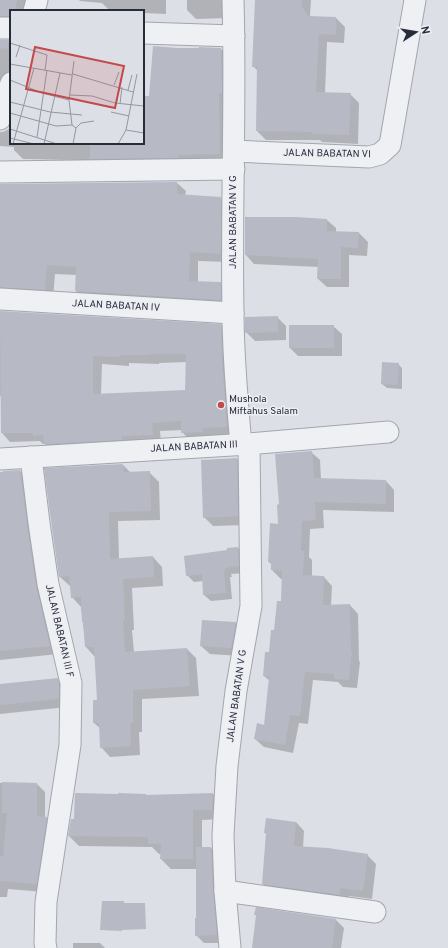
<svg xmlns="http://www.w3.org/2000/svg" width="448" height="948" font-family="Overpass,sans-serif">
  <style>
    .shadow { fill: #0003; fill-rule: evenodd }
    .building { fill: #b7bac5; fill-rule: evenodd }
    .lines { fill: none; stroke-linecap: round; stroke-linejoin: round }
    .street-casing { stroke: #a2a6ae; stroke-width: 23 }
    .street { stroke: #eff0f4; stroke-width: 21 }
    .poi-dot { fill: #c3494b; stroke: #eceef3; stroke-width: 1.5 }
    .labels { text-anchor: middle; dominant-baseline: central; stroke-width: 3; stroke-linejoin: round; paint-order: stroke }
    .street-label { font-size: 10px; fill: #272c3a; stroke: #eceef3 }
    .poi-label { font-size: 10px; fill: #272c3a; stroke: #eceef3; text-anchor: start }
    .inset-road { fill: none; stroke: #9497a1; stroke-width: 1 }
    .view { fill: #c3494b; fill-opacity: 0.15; stroke: #c3494b; stroke-width: 2 }
    .inset-edge { fill: none; stroke: #272c3a; stroke-width: 2 }
  </style>
  <rect width="100%" height="100%" fill="#dcdfe5"/>
  <g class="shadow">
    <polygon points="0,0 38,0 32,11 11,11 11,24 0,25"/>
    <polygon points="79,0 166,0 166,14 143,13 143,11 110,11 102,3 80,1"/>
    <polygon points="187,0 231,0 229,18 196,19 187,10"/>
    <polygon points="256,0 311,0 310,16 311,17 336,18 345,27 344,43 327,42 325,93 350,94 359,103 358,144 322,142 320,140 266,140 257,131 258,71 253,66"/>
    <polygon points="0,41 8,41 11,43 11,84 0,114"/>
    <polygon points="200,48 221,49 230,57 228,163 23,159 14,150 14,147 0,146 0,132 3,132 9,129 11,125 11,143 143,143 143,97 150,97 200,49"/>
    <polygon points="177,183 186,191 185,196 220,198 229,206 229,262 198,261 198,282 220,283 229,292 229,308 85,300 76,291 77,275 55,274 53,298 0,300 0,185"/>
    <polygon points="296,218 327,220 336,228 336,232 359,233 368,242 367,256 349,255 349,287 327,287 318,279 319,267 254,264 246,255"/>
    <path d="M 0,312 L 221,325 L 229,334 L 236,436 L 191,441 L 182,432 L 182,430 L 160,431 L 161,443 L 53,453 L 45,444 L 43,444 L 40,441 L 10,442 L 2,433 L 1,397 L 0,395 ZM 187,362 L 186,391 L 101,395 L 102,364 L 129,366 L 129,363 L 159,364 L 159,363 Z"/>
    <polygon points="277,317 286,326 286,340 255,341 246,332"/>
    <polygon points="333,326 342,334 342,356 298,356 290,348"/>
    <polygon points="398,364 402,368 402,389 387,388 382,384"/>
    <polygon points="311,452 320,460 321,479 386,481 394,490 394,512 323,510 324,528 310,529 309,557 312,560 312,577 324,577 332,586 331,606 350,605 358,614 359,661 360,662 357,688 343,687 338,682 313,680 308,724 299,723 293,753 264,747 255,739 265,726 270,681 264,676 282,602 283,579 281,579 272,570 272,565 269,562 279,525 280,505"/>
    <polygon points="237,459 245,468 246,525 213,526 204,517"/>
    <polygon points="123,465 131,473 149,472 159,482 160,520 118,521 119,559 153,557 162,567 163,586 132,588 134,630 132,630 134,652 187,649 196,658 199,696 142,699 142,732 139,732 140,755 110,757 101,747 100,728 94,723 98,701 95,657 86,647 81,607 72,597 71,586 70,586 60,577"/>
    <polygon points="20,471 29,480 58,654 0,660 0,473"/>
    <polygon points="238,548 245,554 245,573 231,574 232,577 230,577 232,599 211,601 204,595 203,581 194,582 187,575 228,551"/>
    <polygon points="236,623 244,632 240,656 210,654 201,646"/>
    <polygon points="57,679 66,688 67,707 0,714 0,685"/>
    <polygon points="0,783 37,784 45,792 45,818 46,818 55,826 45,892 8,889 7,897 0,897"/>
    <polygon points="213,794 223,804 222,819 202,820 202,848 211,848 219,856 224,943 204,943 196,935 197,919 197,869 171,869 161,859 161,854 159,854 152,847 79,846 69,836 72,820 75,820 146,795 148,796"/>
    <polygon points="296,822 304,831 303,848 367,855 376,864 372,899 349,896 348,903 271,892 263,884 267,834 265,833"/>
    <polygon points="255,914 336,920 344,928 341,948 253,948 257,916"/>
    <polygon points="73,943 100,943 105,948 73,948"/>
  </g>
  <g class="building">
    <polygon points="0,0 17,0 15,11 11,11 11,16 0,16"/>
    <polygon points="255,0 302,0 302,6 308,16 336,17 336,35 319,34 316,92 351,93 349,135 312,134 312,132 256,131 257,67 252,67"/>
    <polygon points="0,40 9,40 7,49 0,48"/>
    <polygon points="153,46 177,48 199,48 199,47 221,48 222,93 219,93 220,154 178,155 178,158 90,159 90,143 143,143 143,96 149,96"/>
    <polygon points="177,182 177,194 221,197 221,254 190,252 189,281 221,282 221,300 75,291 76,267 47,265 45,290 0,287 0,184"/>
    <polygon points="245,217 296,217 327,219 327,231 359,232 358,248 341,247 341,279 317,279 318,259 245,255"/>
    <path d="M 0,311 L 221,324 L 222,362 L 227,427 L 202,428 L 203,432 L 181,433 L 181,421 L 152,423 L 153,435 L 122,436 L 122,440 L 44,444 L 43,435 L 33,436 L 33,433 L 1,433 ZM 150,354 L 186,354 L 185,390 L 93,394 L 93,356 L 120,357 L 120,355 L 150,355 Z"/>
    <polygon points="278,316 278,332 245,333 245,317"/>
    <rect x="289" y="325" width="45" height="23"/>
    <polygon points="382,362 399,363 398,385 381,384"/>
    <polygon points="312,451 314,478 386,480 386,504 315,502 316,520 302,521 301,551 304,551 303,575 324,576 323,605 350,604 351,652 352,652 349,680 334,679 334,674 305,672 300,716 290,715 285,745 254,739 257,723 264,725 269,677 263,676 265,652 269,652 271,630 274,630 277,601 281,601 282,571 271,570 271,562 268,562 270,523 278,524 277,505 279,504 275,454"/>
    <polygon points="237,458 238,516 203,518 201,460"/>
    <polygon points="123,464 124,472 150,471 151,511 109,512 110,559 153,556 154,577 123,579 125,620 123,621 125,652 187,648 190,686 133,690 133,723 130,723 131,746 100,748 99,723 93,723 93,700 97,700 94,647 85,647 83,622 82,622 81,597 71,598 69,576 59,577 51,521 44,468"/>
    <polygon points="20,470 27,524 36,586 50,646 0,651 0,472 3,472 3,471"/>
    <polygon points="238,547 239,566 225,568 225,571 224,571 226,593 203,595 202,574 186,576 184,556 227,550 227,548"/>
    <polygon points="202,620 236,622 231,648 200,646"/>
    <polygon points="58,678 59,684 59,699 0,705 0,684"/>
    <polygon points="2,782 37,783 37,816 47,817 37,884 0,881 0,856 3,856 7,813 2,813"/>
    <polygon points="75,793 118,794 118,793 146,794 146,795 213,793 212,810 193,810 193,859 160,859 161,844 148,844 148,837 68,836 71,819 74,819"/>
    <polygon points="266,818 296,822 294,846 328,848 368,854 363,891 340,888 340,895 262,884 266,833 264,833"/>
    <polygon points="196,847 211,847 213,892 217,935 195,936 195,918 196,918"/>
    <polygon points="102,901 124,901 124,903 145,903 146,929 122,930 122,931 100,930"/>
    <polygon points="256,907 336,919 332,948 252,948 256,915 254,915"/>
  </g>
  <g class="lines">
    <g class="street-casing">
      <g id="street">
        <path d="M 233,0 C 236,104 231,208 233,312 C 233,356 237,400 241,445"/>
        <polyline points="34,11 37,0"/>
        <polyline points="0,28 11,28"/>
        <polyline points="143,33 234,36"/>
        <polyline points="0,119 11,83"/>
        <polyline points="234,151 369,157 380,154 390,145 415,0"/>
        <polyline points="0,172 234,169"/>
        <polyline points="0,299 233,313"/>
        <polyline points="31,457 39,523 48,584 71,683 70,745 46,902 45,943 46,948"/>
        <polyline points="0,459 249,444 388,432"/>
        <polyline points="225,891 375,912"/>
        <polyline points="230,948 225,891 223,835 227,766 236,691 251,606 249,444"/>
      </g>
    </g>
    <use href="#street" class="street"/>
  </g>
  <circle class="poi-dot" cx="221" cy="405" r="4"/>
  <g class="labels">
    <g class="street-label">
      <text transform="translate(327 154) rotate(1)">JALAN BABATAN VI</text>
      <text transform="translate(233 222) rotate(-90)">JALAN BABATAN V G</text>
      <text transform="translate(116 306) rotate(3)">JALAN BABATAN IV</text>
      <text transform="translate(194 447) rotate(-3)">JALAN BABATAN III</text>
      <text transform="translate(59 631) rotate(77)">JALAN BABATAN III F</text>
      <text transform="translate(237 696) rotate(-82)">JALAN BABATAN V G</text>
    </g>
    <g class="poi-label">
      <text x="229" y="399">Mushola<tspan x="229" dy="12">Miftahus Salam</tspan></text>
    </g>
  </g>
  <g transform="translate(10 10)">
    <rect width="134" height="134" fill="#dcdfe5"/>
    <path class="inset-road" d="M 0,33 L 37,45 L 35,60M 6,47 L 10,35M 64,51 L 59,90 L 62,115 L 66,118M 0,54 L 62,65M 63,64 L 123,82M 0,70 L 32,83 L 59,90M 104,75 L 109,62M 118,80 L 122,65M 60,85 L 82,86 L 105,93 L 134,96M 0,92 L 40,102 L 72,105M 110,94 L 112,77M 101,102 L 119,106M 0,103 L 46,116 L 62,115M 0,119 L 47,134M 116,120 L 134,123M 27,127 L 37,60M 0,128 L 24,134M 3,134 L 24,58M 34,134 L 50,63M 63,134 L 66,118 L 71,113 L 84,111M 108,134 L 116,120 L 127,64"/>
    <path class="view" d="M 25,37 L 114,56 L 105,98 L 16,79 Z"/>
    <rect width="134" height="134" class="inset-edge"/>
  </g>
  <g transform="translate(416 32) rotate(78)" stroke="#eceef3" stroke-width="3" paint-order="stroke">
  <path d="M0-3L7 15L0 10L-7 15Z" fill="#272c3a"/>
  <text y="-6" font-size="11" font-weight="bold" text-anchor="middle" fill="#272c3a">N</text>
  </g>
</svg>
